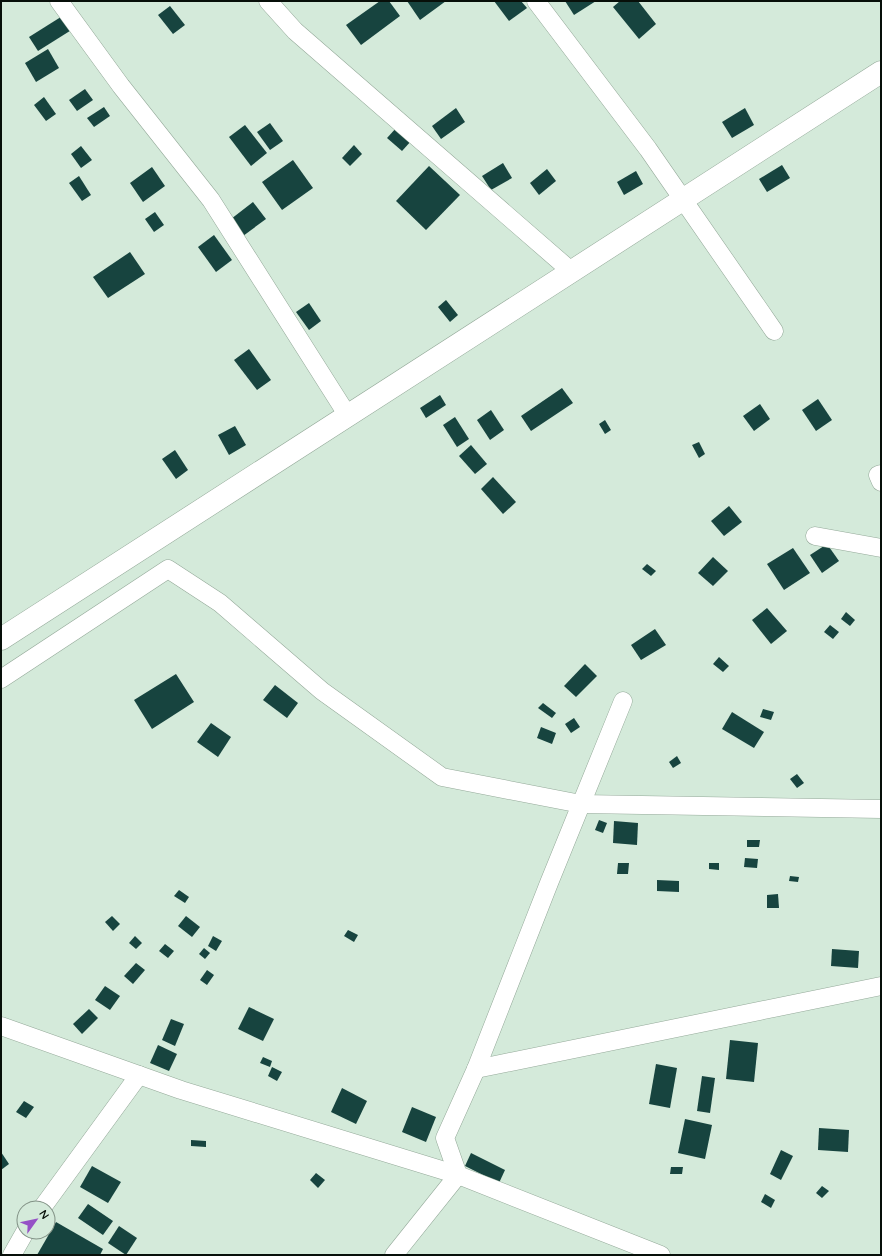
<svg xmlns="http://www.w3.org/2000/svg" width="882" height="1256" font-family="Quicksand,sans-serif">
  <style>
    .building { fill: #17443f }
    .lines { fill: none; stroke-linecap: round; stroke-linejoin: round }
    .street-casing { stroke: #94a999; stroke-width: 19 }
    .secondary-casing { stroke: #94a999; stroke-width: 23 }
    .street { stroke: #fff; stroke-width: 18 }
    .secondary { stroke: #fff; stroke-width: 22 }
  </style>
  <rect width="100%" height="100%" fill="#d4eada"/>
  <g class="building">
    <polygon points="380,1 389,1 400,16 361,45 346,25"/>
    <polygon points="407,1 446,1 420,20"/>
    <polygon points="494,1 521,1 527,8 509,21"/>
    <polygon points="565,1 596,1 574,15"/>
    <polygon points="620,1 638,1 656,24 639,39 613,7"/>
    <polygon points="170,6 185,25 173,34 158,15"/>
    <polygon points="64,15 73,29 38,51 29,37"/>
    <polygon points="48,49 59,68 36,82 25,63"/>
    <polygon points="85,89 93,100 77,111 69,100"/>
    <polygon points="44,97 56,114 46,121 34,105"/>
    <polygon points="104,107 110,116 94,127 87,118"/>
    <polygon points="456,108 465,122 441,139 432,126"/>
    <polygon points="745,108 754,125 732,138 722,122"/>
    <polygon points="270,123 283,141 270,150 257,132"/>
    <polygon points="245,125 267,153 251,166 229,137"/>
    <polygon points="397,127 412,140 402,151 387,138"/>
    <polygon points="354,145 362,154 350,166 342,158"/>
    <polygon points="81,146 92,160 81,168 71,154"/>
    <polygon points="293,160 313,188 282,210 262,182"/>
    <polygon points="503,163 512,178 491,190 482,176"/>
    <polygon points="782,165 790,178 767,192 759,179"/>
    <polygon points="429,166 460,195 426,230 396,201"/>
    <polygon points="152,167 165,186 143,202 130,183"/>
    <polygon points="547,169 556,181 539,195 530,183"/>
    <polygon points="636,171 643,184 624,195 617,182"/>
    <polygon points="79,176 91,195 82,201 69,183"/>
    <polygon points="253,202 266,219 243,236 231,219"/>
    <polygon points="155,212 164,225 154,232 145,219"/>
    <polygon points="214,235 232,260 216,272 198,247"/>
    <polygon points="130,252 145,274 108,298 93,277"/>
    <polygon points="446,300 458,315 450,322 438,307"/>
    <polygon points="309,303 321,321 309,330 296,312"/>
    <polygon points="249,349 271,380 257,390 234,360"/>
    <polygon points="562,388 573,403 531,431 521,416"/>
    <polygon points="440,395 446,405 426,418 420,408"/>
    <polygon points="818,399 832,420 816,431 802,410"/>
    <polygon points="760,404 770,419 754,431 743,416"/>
    <polygon points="491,410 504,430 490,440 477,420"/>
    <polygon points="455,417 469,439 457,447 443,425"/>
    <polygon points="605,420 611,430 605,434 599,424"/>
    <polygon points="235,426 246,445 229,455 218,435"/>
    <polygon points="699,442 705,454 699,458 692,445"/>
    <polygon points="471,445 487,464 475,474 459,456"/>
    <polygon points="175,450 188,470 176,479 162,459"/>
    <polygon points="493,477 516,502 503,514 481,489"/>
    <polygon points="729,506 742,522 724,536 711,521"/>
    <polygon points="827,544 839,561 822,573 810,555"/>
    <polygon points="793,548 810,573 784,590 767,564"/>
    <polygon points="713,557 728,571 713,586 698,573"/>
    <polygon points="647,564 656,571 651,576 642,569"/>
    <polygon points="767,608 787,631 771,644 752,620"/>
    <polygon points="846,612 855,620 850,626 841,619"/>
    <polygon points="830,625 839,632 833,639 824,632"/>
    <polygon points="655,629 666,645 641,660 631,645"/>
    <polygon points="719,657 729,666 723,672 713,664"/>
    <polygon points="585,664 597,676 576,697 564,686"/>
    <polygon points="176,674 194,702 152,729 134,700"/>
    <polygon points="275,685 298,703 287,718 263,700"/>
    <polygon points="543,703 556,713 552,718 538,708"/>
    <polygon points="763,709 774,712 771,720 760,717"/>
    <polygon points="732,712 764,732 754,748 722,729"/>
    <polygon points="574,718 580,727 571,733 565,724"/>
    <polygon points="211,723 231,737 218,757 197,742"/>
    <polygon points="541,727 556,733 552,744 537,738"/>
    <polygon points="677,756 681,763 673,768 669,762"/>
    <polygon points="797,774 804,783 797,788 790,779"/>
    <polygon points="599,820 607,823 603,833 595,830"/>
    <polygon points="614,821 638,823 637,845 613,843"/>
    <polygon points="747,840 760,840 759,847 747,847"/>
    <polygon points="745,858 758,859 757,868 744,867"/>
    <polygon points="618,863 629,863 628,874 617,874"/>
    <polygon points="709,863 719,863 719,870 709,869"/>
    <polygon points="790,876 799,877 798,882 789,881"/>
    <polygon points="657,880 679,881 679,892 657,891"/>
    <polygon points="179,890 189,897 185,903 174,896"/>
    <polygon points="778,894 779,908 767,908 767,895"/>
    <polygon points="112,916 120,924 113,931 105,922"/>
    <polygon points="186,916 200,927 192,937 178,926"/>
    <polygon points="348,930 358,935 354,942 344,936"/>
    <polygon points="135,936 142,943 136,949 129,943"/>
    <polygon points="213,936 222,941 216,951 208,946"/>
    <polygon points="165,944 174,951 168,958 159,951"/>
    <polygon points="204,948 210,953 205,959 199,954"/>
    <polygon points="832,949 859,951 858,968 831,966"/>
    <polygon points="136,963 145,970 133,984 124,976"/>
    <polygon points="207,970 214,975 207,985 200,980"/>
    <polygon points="105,986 120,996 110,1010 95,1000"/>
    <polygon points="249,1007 274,1019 263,1041 238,1029"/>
    <polygon points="89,1009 98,1018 82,1034 73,1024"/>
    <polygon points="171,1019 184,1024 175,1046 162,1040"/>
    <polygon points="730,1040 758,1043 754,1082 726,1079"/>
    <polygon points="158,1045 177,1054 169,1071 150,1063"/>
    <polygon points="263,1057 272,1061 270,1067 260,1063"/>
    <polygon points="656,1064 677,1068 670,1108 649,1104"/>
    <polygon points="272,1067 282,1072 277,1081 268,1076"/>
    <polygon points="702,1076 715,1078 710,1113 697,1111"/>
    <polygon points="342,1088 367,1101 356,1124 331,1112"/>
    <polygon points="24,1101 34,1107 26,1118 16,1112"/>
    <polygon points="412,1107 436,1117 426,1142 402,1132"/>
    <polygon points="685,1119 712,1125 705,1159 678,1153"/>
    <polygon points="819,1128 849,1130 848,1152 818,1150"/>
    <polygon points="191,1140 206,1141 206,1147 191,1146"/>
    <polygon points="781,1150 793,1156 781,1180 770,1174"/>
    <polygon points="1,1152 9,1164 1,1170"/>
    <polygon points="471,1153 505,1170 499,1183 465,1166"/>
    <polygon points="92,1166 121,1182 108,1203 80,1187"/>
    <polygon points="671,1167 683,1167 682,1174 670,1174"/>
    <polygon points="316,1173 325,1180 318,1188 310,1180"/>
    <polygon points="822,1186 829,1191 822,1198 816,1193"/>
    <polygon points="765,1194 775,1200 771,1208 761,1202"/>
    <polygon points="88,1204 113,1221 103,1235 78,1218"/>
    <polygon points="56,1222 103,1249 100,1255 37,1255"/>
    <polygon points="119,1226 137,1238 126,1255 108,1243"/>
  </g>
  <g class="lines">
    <g class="street-casing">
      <g id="street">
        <polyline points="59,1 121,86 211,200 348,416"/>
        <polyline points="268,1 295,31 571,271"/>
        <polyline points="536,1 648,149 774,331"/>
        <polyline points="881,474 878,475 881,482"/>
        <polyline points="815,536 881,548"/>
        <polyline points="1,679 168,569 220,603 322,691 442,777 581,804 881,809"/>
        <polyline points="1,1026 181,1090 458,1175 661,1255"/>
        <polyline points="476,1069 881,986"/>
        <polyline points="42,1208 139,1075"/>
        <polyline points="12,1255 25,1232"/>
        <polyline points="394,1255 458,1175 445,1138 476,1069 549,883 623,701"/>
      </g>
    </g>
    <g class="secondary-casing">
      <polyline id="secondary" points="1,639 881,72"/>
    </g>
    <use href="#street" class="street"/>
    <use href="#secondary" class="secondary"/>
  </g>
  <rect width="882" height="1256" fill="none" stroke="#070f09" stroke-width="4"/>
  <g transform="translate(36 1220) rotate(57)"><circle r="19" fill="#d4eada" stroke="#829286"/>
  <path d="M0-3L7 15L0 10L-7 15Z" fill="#9551c6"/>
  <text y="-6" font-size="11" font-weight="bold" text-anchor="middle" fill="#070f09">N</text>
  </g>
</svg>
